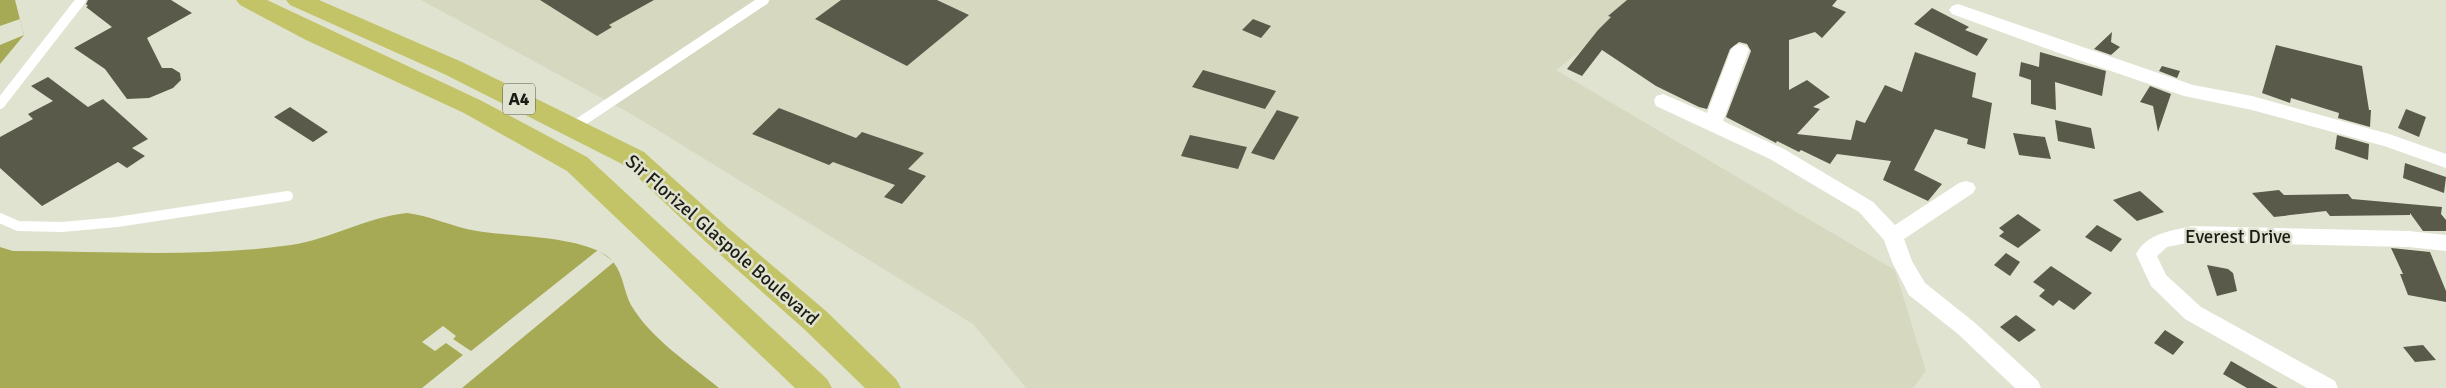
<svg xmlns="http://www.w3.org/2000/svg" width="2446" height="388" font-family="Signika,sans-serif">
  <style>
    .built { fill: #d6d9c0 }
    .water { fill: #a7aa55 }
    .pier { fill: #e1e3d1 }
    .building { fill: #595a4a }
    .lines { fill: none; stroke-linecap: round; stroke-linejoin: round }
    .service { stroke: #fff; stroke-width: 10 }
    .minor { fill: #fff; fill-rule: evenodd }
    .trunk { fill: #c2c467; fill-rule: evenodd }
    .labels { text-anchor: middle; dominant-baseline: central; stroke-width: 5; stroke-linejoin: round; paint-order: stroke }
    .shield { fill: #e1e3d1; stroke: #57584e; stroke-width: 1 }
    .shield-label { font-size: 18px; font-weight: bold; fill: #1c1c16 }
    .street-label { font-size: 19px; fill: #1c1c16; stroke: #e1e3d1 }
  </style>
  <rect width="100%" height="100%" fill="#e1e3d1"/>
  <polygon class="built" points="421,0 1646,0 1556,70 1895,270 1926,371 1913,388 1026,388 973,324 633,115"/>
  <g class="water">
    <polygon points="0,0 15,0 24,35 0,64"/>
    <path d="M 407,213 C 432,216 452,227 477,231 C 510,237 594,235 614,263 C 623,274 624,292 631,305 C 651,339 689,363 719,388 L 0,388 L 0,247 L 13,251 C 106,251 199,258 291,245 C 331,239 367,217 407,213 Z"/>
  </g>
  <g class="pier">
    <polygon points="20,19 24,35 0,45 0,26"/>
    <polygon points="598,250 614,262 462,388 422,388 463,355 446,343 435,351 422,342 443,326 456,336 453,339 471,351"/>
  </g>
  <g class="building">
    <polygon points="88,0 171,0 192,13 147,38 162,68 172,68 180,73 181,80 173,88 149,98 127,99 105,69 74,48 112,27 86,7 88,6 86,4"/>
    <polygon points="540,0 654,0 609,25 612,27 597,36"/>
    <polygon points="841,0 937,0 969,15 907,66 815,19"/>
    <polygon points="1627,0 1837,0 1832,6 1846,12 1822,38 1815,32 1789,40 1789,90 1807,80 1830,97 1813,107 1820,109 1797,134 1851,140 1856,120 1865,123 1885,85 1902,92 1915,52 1976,73 1972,97 1992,103 1985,149 1967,144 1968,139 1935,129 1914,170 1942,184 1928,201 1883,180 1891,161 1837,154 1830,164 1801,150 1799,152 1777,141 1776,143 1726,117 1751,51 1747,44 1739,42 1730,49 1707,109 1699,107 1656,86 1602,50 1582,76 1567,69 1598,30 1611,17 1608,16"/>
    <polygon points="1932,8 1969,27 1965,30 1988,39 1977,56 1914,24"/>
    <polygon points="1253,19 1271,26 1261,38 1242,30"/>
    <polygon points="2112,32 2111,42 2120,47 2111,55 2094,49"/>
    <polygon points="2276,45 2362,66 2369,110 2371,110 2370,127 2338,118 2339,113 2291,98 2290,103 2262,93"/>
    <polygon points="2040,52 2106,71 2102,96 2055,82 2056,110 2031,104 2031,80 2019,76 2021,62 2039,67"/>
    <polygon points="2162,66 2180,71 2177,78 2159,71"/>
    <polygon points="1203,70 1276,91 1265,109 1192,87"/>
    <polygon points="48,77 88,107 103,99 148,139 132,148 145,156 127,168 118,162 42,206 0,168 0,137 33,119 28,114 53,101 31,86"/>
    <polygon points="2150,86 2171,94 2158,132 2153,106 2140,102"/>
    <polygon points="290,107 328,132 313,142 274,117"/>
    <polygon points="779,108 856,138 862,132 924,153 908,169 926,176 902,204 884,197 895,185 833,162 829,165 752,134"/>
    <polygon points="2406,109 2426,117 2419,137 2398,128"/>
    <polygon points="1277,110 1299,117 1274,160 1251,153"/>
    <polygon points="2055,120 2091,128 2095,149 2058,141"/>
    <polygon points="2013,133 2045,137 2051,159 2019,155"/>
    <polygon points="1190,135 1247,147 1238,169 1181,156"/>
    <polygon points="2337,135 2369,144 2368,160 2335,149"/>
    <polygon points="2405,163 2446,177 2444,193 2403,178"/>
    <polygon points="2279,190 2284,195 2348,194 2352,199 2442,207 2441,214 2446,220 2446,231 2423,231 2410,213 2410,215 2330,216 2326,211 2274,217 2252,193"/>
    <polygon points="2140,191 2164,212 2137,221 2113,200"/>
    <polygon points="2018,214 2041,230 2018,248 1999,236 2004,232 1999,228"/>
    <polygon points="2097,225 2122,239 2111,252 2085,237"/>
    <polygon points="2391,248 2430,252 2446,291 2446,302 2408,295 2400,274 2403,274"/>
    <polygon points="2006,253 2020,262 2010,276 1994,265"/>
    <polygon points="2207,265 2228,269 2233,273 2237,291 2217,296"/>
    <polygon points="2051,266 2092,293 2074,310 2059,300 2053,306 2039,296 2045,290 2033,282"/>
    <polygon points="2016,315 2036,330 2019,342 2000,327"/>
    <polygon points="2165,330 2184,342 2173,355 2154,343"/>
    <polygon points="2423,345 2436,360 2415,362 2403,347"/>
    <polygon points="2231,361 2278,388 2247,388 2223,374"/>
  </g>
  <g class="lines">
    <g class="service">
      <polyline points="0,104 81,0"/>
      <polyline points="573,127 764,0"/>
      <polyline points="0,218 18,226 62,227 117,222 288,196"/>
    </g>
    <g class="minor">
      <polygon points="1958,4 2193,85 2252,96 2389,134 2446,154 2446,168 2384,146 2252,110 2184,96 2067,56 1952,14 1949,10 1952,6"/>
      <polygon points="1740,44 1746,46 1749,50 1723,121 1784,149 1873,202 1895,225 1959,183 1966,181 1973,183 1976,188 1973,193 1904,239 1912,261 1925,283 1974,322 2038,381 2041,388 2015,388 1958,334 1909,295 1892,262 1884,240 1859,212 1770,159 1656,106 1654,101 1656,96 1663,94 1707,113 1731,50 1734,46"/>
      <path d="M 2192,226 L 2409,231 L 2446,235 L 2446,251 L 2409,247 L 2192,242 L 2167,247 L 2157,256 L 2166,275 L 2201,307 L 2335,381 L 2338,388 L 2307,388 L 2185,319 L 2151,286 L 2136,254 C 2147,233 2171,231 2192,226 Z"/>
    </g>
    <g class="trunk">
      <polygon points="236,0 267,0 482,101 587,157 827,379 832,388 795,388 567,171 464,113 306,40 240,5"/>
      <polygon points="286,0 319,0 462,62 644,152 727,227 826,311 896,379 901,388 865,388 804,329 707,243 626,166 444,74 290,5"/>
    </g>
  </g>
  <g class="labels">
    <rect class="shield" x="503" y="83.5" width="32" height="31" rx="4"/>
    <g class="shield-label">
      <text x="519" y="99">A4</text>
    </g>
    <g class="street-label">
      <text x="2238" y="237">Everest Drive</text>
      <text transform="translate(722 240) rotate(41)">Sir Florizel Glaspole Boulevard</text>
    </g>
  </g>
</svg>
